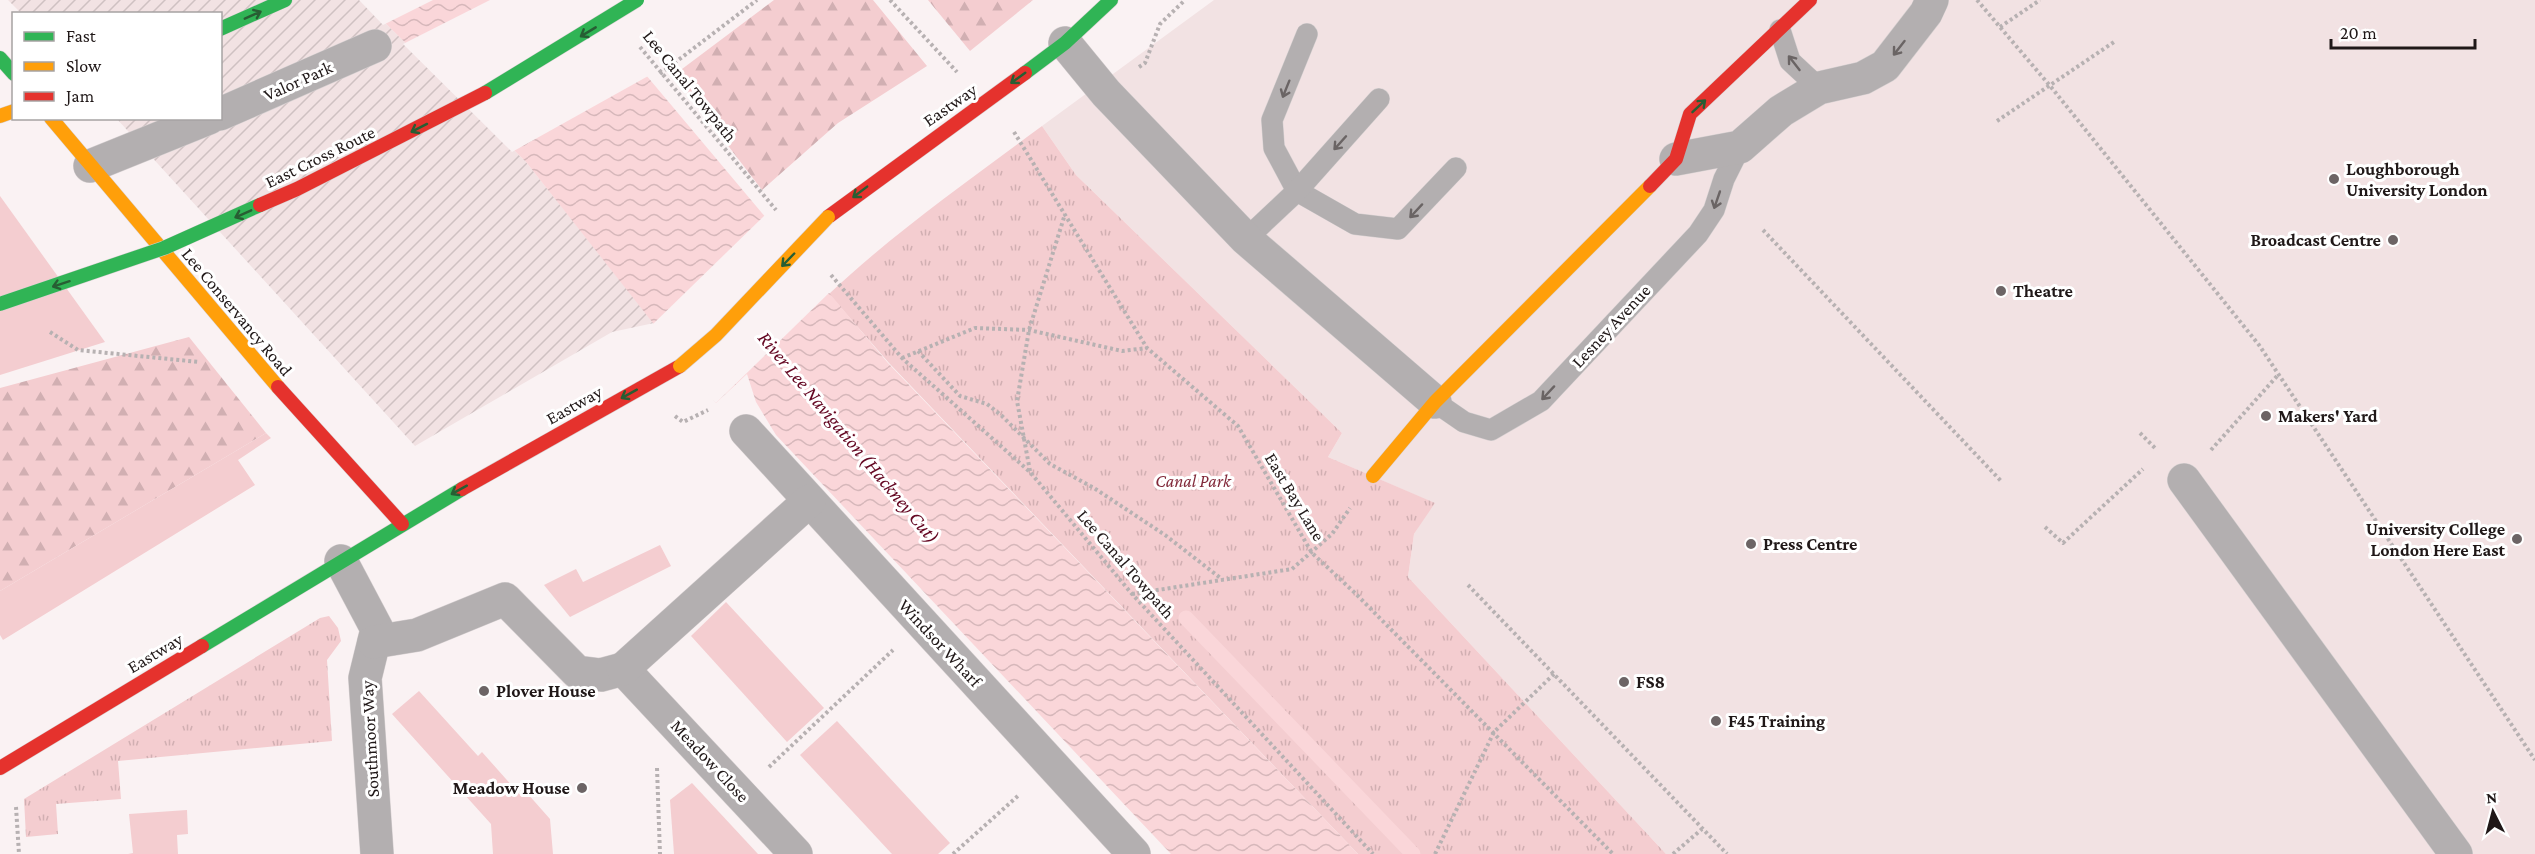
<svg xmlns="http://www.w3.org/2000/svg" width="2535" height="854" font-family="'Crimson Pro',serif">
  <style>
    .built { fill: #f2e2e3 }
    .industrial { fill: url(#industrial-furrows) }
    .grass { fill: url(#grass-tufts) }
    .forest { fill: url(#forest-firs) }
    .garden { fill: #f4cdd0 }
    .water { fill: url(#water-waves) }
    .pier { fill: #faf2f3 }
    .lines { fill: none; stroke-linecap: round; stroke-linejoin: round }
    .stream { stroke: #fad6d9; stroke-width: 15 }
    .lane-casing { stroke: #d6d0d1; stroke-width: 22 }
    .street-casing { stroke: #d6d0d1; stroke-width: 34 }
    .fast-casing { stroke: #d6d0d1; stroke-width: 15 }
    .slow-casing { stroke: #d6d0d1; stroke-width: 15 }
    .jam-casing { stroke: #d6d0d1; stroke-width: 15 }
    .path { stroke: #b7b1b2; stroke-width: 4; stroke-dasharray: 3 3; stroke-linecap: butt }
    .lane { stroke: #b3afb0; stroke-width: 21 }
    .street { stroke: #b3afb0; stroke-width: 33 }
    .fast { stroke: #30b455; stroke-width: 14 }
    .slow { stroke: #ff9f0a; stroke-width: 14 }
    .jam { stroke: #e5322d; stroke-width: 14 }
    .fast-bridge-casing { stroke: #d6d0d1; stroke-width: 15; stroke-linecap: butt }
    .slow-bridge-casing { stroke: #d6d0d1; stroke-width: 15; stroke-linecap: butt }
    .jam-bridge-casing { stroke: #d6d0d1; stroke-width: 15; stroke-linecap: butt }
    .fast-bridge { stroke: #30b455; stroke-width: 14 }
    .slow-bridge { stroke: #ff9f0a; stroke-width: 14 }
    .jam-bridge { stroke: #e5322d; stroke-width: 14 }
    .oneway { stroke: #275e33 }
    .oneway2 { stroke: #6a6464 }
    .poi-dot { fill: #6c6465; stroke: #fff; stroke-width: 2 }
    .labels { text-anchor: middle; dominant-baseline: central; stroke-width: 6; stroke-linejoin: round; paint-order: stroke }
    .street-label { font-size: 18px; fill: #201818; stroke: #fff }
    .poi-label { font-size: 18px; font-weight: bold; fill: #201818; stroke: #fff; text-anchor: start }
    .park-label { font-size: 18px; font-style: italic; fill: #82293a; stroke: #fff }
    .water-label { font-size: 20px; font-style: italic; fill: #640722; stroke: #fff }
  </style>
  <defs>
    <pattern id="industrial-furrows" width="10" height="10" patternUnits="userSpaceOnUse" patternTransform="scale(1.5)"><rect width="10" height="10" fill="#f2e2e3"/><path d="M-1 1l2-2M0 10L10 0M9 11l2-2" fill="none" stroke="#cfc1c2"/></pattern>
    <pattern id="grass-tufts" width="24" height="20" patternUnits="userSpaceOnUse" patternTransform="scale(1.5)"><rect width="24" height="20" fill="#f4cdd0"/><path d="M3 7l-1-3M5 7V3M7 7l1-3M15 17l-1-3M17 17v-4M19 17l1-3" fill="none" stroke="#d1afb2"/></pattern>
    <pattern id="forest-firs" width="22" height="20" patternUnits="userSpaceOnUse" patternTransform="scale(1.5)"><rect width="22" height="20" fill="#f4cdd0"/><path d="M5 1l3.5 6h-7zM16 11l3.5 6h-7z" fill="#d1afb2"/></pattern>
    <pattern id="water-waves" width="16" height="10" patternUnits="userSpaceOnUse" patternTransform="scale(1.5)"><rect width="16" height="10" fill="#fad6d9"/><path d="M0 5q4-4 8 0t8 0" fill="none" stroke="#d6b7ba"/></pattern>
  </defs>
  <rect width="100%" height="100%" fill="#faf2f3"/>
  <polygon class="built" points="1214,0 2535,0 2535,854 1666,854 1408,577 1414,534 1434,503 1328,457 1342,433 1076,175 1042,126"/>
  <polygon class="industrial" points="8,0 362,0 526,162 654,323 612,332 415,446 117,119 220,118 220,14 21,13"/>
  <g class="grass">
    <path d="M 1042,126 L 1076,175 L 1342,433 L 1328,457 L 1435,503 L 1414,534 L 1408,577 L 1666,854 L 1358,854 L 889,363 L 829,294 C 895,232 969,180 1042,126 Z"/>
    <polygon points="329,616 338,628 341,641 327,660 332,741 118,761 121,799 56,804 58,834 26,837 24,799 320,618"/>
  </g>
  <g class="forest">
    <polygon points="774,0 873,0 927,66 838,123 762,190 674,75"/>
    <polygon points="928,0 1033,0 970,51"/>
    <polygon points="189,337 266,433 0,591 0,388"/>
  </g>
  <g class="garden">
    <polygon points="0,196 105,342 0,375"/>
    <polygon points="266,433 271,438 238,460 255,485 3,640 0,635 0,591"/>
    <polygon points="660,545 671,566 570,617 544,585 576,569 583,582"/>
    <polygon points="726,602 824,708 787,742 691,636"/>
    <polygon points="419,691 478,756 482,752 522,797 527,793 550,819 553,854 493,854 491,824 392,714"/>
    <polygon points="837,721 950,843 938,854 892,854 800,755"/>
    <polygon points="692,783 758,854 674,854 670,800"/>
    <polygon points="187,810 188,834 177,835 178,854 128,854 133,853 129,814"/>
  </g>
  <polygon class="water" points="362,0 583,0 888,363 1358,854 1171,854 776,435 756,402 747,374 716,403 526,162"/>
  <g class="pier">
    <polygon points="359,0 433,0 383,25"/>
    <polygon points="490,0 587,0 650,75 512,152 403,44"/>
    <polygon points="766,214 831,291 716,403 695,381 651,326"/>
  </g>
  <g class="lines">
    <polyline class="stream" points="1186,618 1413,854"/>
    <g class="lane-casing">
      <g id="lane">
        <polyline points="1780,30 1790,61 1819,88"/>
        <polyline points="1307,34 1272,120 1274,148 1297,191 1355,224 1398,229 1456,168"/>
        <polyline points="1246,239 1297,191 1379,99"/>
        <polyline points="1435,402 1464,422 1491,430 1541,401 1698,234 1714,210 1724,179 1740,147"/>
      </g>
    </g>
    <g class="street-casing">
      <g id="street">
        <polyline points="1065,43 1106,93 1246,239 1435,402"/>
        <polyline points="220,114 375,46"/>
        <polyline points="1676,159 1740,147 1781,111 1819,88 1863,78 1885,66 1926,13 1932,0"/>
        <polyline points="90,166 209,118"/>
        <polyline points="746,431 1134,854"/>
        <polyline points="2184,480 2456,854"/>
        <polyline points="341,561 377,629 365,678 377,854"/>
        <polyline points="374,642 417,635 505,599 577,672 601,675 623,669 796,854"/>
        <polyline points="623,669 809,501"/>
      </g>
    </g>
    <g class="fast-casing">
      <g id="fast">
        <polyline points="220,29 285,0"/>
        <polyline points="0,58 14,74"/>
        <polyline points="1025,73 1065,43 1111,0"/>
        <polyline points="202,646 462,489"/>
      </g>
    </g>
    <g class="slow-casing">
      <g id="slow">
        <polyline points="0,116 14,111"/>
        <polyline points="51,118 278,387"/>
        <polyline points="1373,476 1435,402 1650,186"/>
      </g>
    </g>
    <g class="jam-casing">
      <g id="jam">
        <polyline points="1650,186 1676,159 1690,114 1810,0"/>
        <polyline points="828,217 1025,73"/>
        <polyline points="278,387 402,524"/>
        <polyline points="462,489 680,366"/>
        <polyline points="0,768 202,646"/>
      </g>
    </g>
    <g class="path">
      <polyline points="890,0 957,72"/>
      <polyline points="1977,0 2051,87 2259,345 2535,760"/>
      <polyline points="2000,27 2040,0"/>
      <polyline points="640,47 776,210"/>
      <polyline points="1139,67 1145,63 1160,24 1185,0"/>
      <polyline points="660,74 757,0"/>
      <polyline points="1997,121 2114,42"/>
      <polyline points="1014,132 1147,348 1238,426 1312,553 1355,593 1613,854"/>
      <polyline points="1763,230 2002,482"/>
      <polyline points="831,275 902,358 1030,472 1132,594 1373,854"/>
      <polyline points="50,332 78,350 199,362"/>
      <polyline points="918,351 960,396 987,404 1002,416 1050,464 1094,488 1165,535 1223,580"/>
      <polyline points="902,358 975,328 1029,330 1122,351 1147,348"/>
      <polyline points="675,416 683,422 708,410"/>
      <polyline points="2140,433 2156,449"/>
      <polyline points="2211,450 2278,375"/>
      <polyline points="1030,471 1017,401 1029,330 1065,214"/>
      <polyline points="2045,527 2063,543 2143,469"/>
      <polyline points="1468,585 1727,854"/>
      <polyline points="1132,594 1292,569 1332,534 1350,508"/>
      <polyline points="769,767 893,650"/>
      <polyline points="657,768 660,854"/>
      <polyline points="16,807 19,854"/>
      <polyline points="953,854 1020,794"/>
      <polyline points="1435,854 1494,732 1554,674"/>
      <polyline points="1673,854 1702,829"/>
    </g>
    <use href="#lane" class="lane"/>
    <use href="#street" class="street"/>
    <use href="#fast" class="fast"/>
    <use href="#slow" class="slow"/>
    <use href="#jam" class="jam"/>
    <g class="fast-bridge-casing">
      <g id="fast-bridge">
        <polyline points="485,93 637,0"/>
        <polyline points="0,304 164,248 260,205"/>
      </g>
    </g>
    <g class="slow-bridge-casing">
      <polyline id="slow-bridge" points="680,366 716,335 828,217"/>
    </g>
    <g class="jam-bridge-casing">
      <polyline id="jam-bridge" points="260,205 297,189 485,93"/>
    </g>
    <use href="#fast-bridge" class="fast-bridge"/>
    <use href="#slow-bridge" class="slow-bridge"/>
    <use href="#jam-bridge" class="jam-bridge"/>
  </g>
  <defs><path id="oneway-shaft" d="M-6 0H5M1.5-3L5.5 0L1.5 3" fill="none" stroke-width="1.6" stroke-linecap="round" stroke-linejoin="round" transform="scale(1.5)"/></defs>
  <g class="oneway">
    <use href="#oneway-shaft" transform="translate(253 15) rotate(-24)"/>
    <use href="#oneway-shaft" transform="translate(588 32) rotate(149)"/>
    <use href="#oneway-shaft" transform="translate(1018 78) rotate(144)"/>
    <use href="#oneway-shaft" transform="translate(1699 106) rotate(-43)"/>
    <use href="#oneway-shaft" transform="translate(419 128) rotate(153)"/>
    <use href="#oneway-shaft" transform="translate(860 192) rotate(143)"/>
    <use href="#oneway-shaft" transform="translate(243 214) rotate(156)"/>
    <use href="#oneway-shaft" transform="translate(788 260) rotate(134)"/>
    <use href="#oneway-shaft" transform="translate(61 284) rotate(162)"/>
    <use href="#oneway-shaft" transform="translate(629 394) rotate(151)"/>
    <use href="#oneway-shaft" transform="translate(459 490) rotate(151)"/>
  </g>
  <g class="oneway2">
    <use href="#oneway-shaft" transform="translate(1899 48) rotate(128)"/>
    <use href="#oneway-shaft" transform="translate(1794 63) rotate(-128)"/>
    <use href="#oneway-shaft" transform="translate(1286 89) rotate(112)"/>
    <use href="#oneway-shaft" transform="translate(1340 143) rotate(132)"/>
    <use href="#oneway-shaft" transform="translate(1717 200) rotate(109)"/>
    <use href="#oneway-shaft" transform="translate(1416 211) rotate(133)"/>
    <use href="#oneway-shaft" transform="translate(1548 393) rotate(133)"/>
  </g>
  <g class="poi-dot">
    <circle cx="2334" cy="179" r="6"/>
    <circle cx="2393" cy="240" r="6"/>
    <circle cx="2001" cy="291" r="6"/>
    <circle cx="2266" cy="416" r="6"/>
    <circle cx="2517" cy="539" r="6"/>
    <circle cx="1751" cy="544" r="6"/>
    <circle cx="1624" cy="682" r="6"/>
    <circle cx="484" cy="691" r="6"/>
    <circle cx="1716" cy="721" r="6"/>
    <circle cx="582" cy="788" r="6"/>
  </g>
  <g class="labels">
    <g class="street-label">
      <text transform="translate(298 81) rotate(-24)">Valor Park</text>
      <text transform="translate(690 86) rotate(51)">Lee Canal Towpath</text>
      <text transform="translate(950 105) rotate(-35)">Eastway</text>
      <text transform="translate(320 157) rotate(-26)">East Cross Route</text>
      <text transform="translate(237 312) rotate(50)">Lee Conservancy Road</text>
      <text transform="translate(1611 326) rotate(-47)">Lesney Avenue</text>
      <text transform="translate(574 405) rotate(-29)">Eastway</text>
      <text transform="translate(1295 497) rotate(59)">East Bay Lane</text>
      <text transform="translate(1126 564) rotate(49)">Lee Canal Towpath</text>
      <text transform="translate(940 643) rotate(47)">Windsor Wharf</text>
      <text transform="translate(155 653) rotate(-31)">Eastway</text>
      <text transform="translate(370 739) rotate(-93)">Southmoor Way</text>
      <text transform="translate(710 761) rotate(47)">Meadow Close</text>
    </g>
    <g class="poi-label">
      <text x="2346" y="169">Loughborough<tspan x="2346" dy="21">University London</tspan></text>
      <text x="2381" y="240" text-anchor="end">Broadcast Centre</text>
      <text x="2013" y="291">Theatre</text>
      <text x="2278" y="416">Makers' Yard</text>
      <text x="2505" y="529" text-anchor="end">University College<tspan x="2505" dy="21">London Here East</tspan></text>
      <text x="1763" y="544">Press Centre</text>
      <text x="1636" y="682">FS8</text>
      <text x="496" y="691">Plover House</text>
      <text x="1728" y="721">F45 Training</text>
      <text x="570" y="788" text-anchor="end">Meadow House</text>
    </g>
    <g class="park-label">
      <text x="1193" y="481">Canal Park</text>
    </g>
    <g class="water-label">
      <text transform="translate(849 437) rotate(50)">River Lee Navigation (Hackney Cut)</text>
    </g>
  </g>
  <rect x="12" y="12" width="210" height="108" fill="#ffffff" stroke="#a6a3a3" stroke-width="1.5"/>
  <rect x="24" y="32" width="30" height="9" fill="#30b455" stroke="#a6a3a3" stroke-width="1.5"/>
  <text x="66" y="42" font-size="18" fill="#201818">Fast</text>
  <rect x="24" y="62" width="30" height="9" fill="#ff9f0a" stroke="#a6a3a3" stroke-width="1.5"/>
  <text x="66" y="72" font-size="18" fill="#201818">Slow</text>
  <rect x="24" y="92" width="30" height="9" fill="#e5322d" stroke="#a6a3a3" stroke-width="1.5"/>
  <text x="66" y="102" font-size="18" fill="#201818">Jam</text>
  <g transform="translate(2493 812) rotate(354)" stroke="#ffffff" stroke-width="4.5" paint-order="stroke">
  <path d="M0-4.5L10 22L0 15L-10 22Z" fill="#201818"/>
  <text y="-9" font-size="16" font-weight="bold" text-anchor="middle" fill="#201818">N</text>
  </g>
  <path d="M2331 39v9h144v-9" fill="none" stroke="#201818" stroke-width="3"/>
  <text x="2340" y="39" font-size="18" fill="#201818" stroke="#ffffff" stroke-width="4.5" paint-order="stroke">20 m</text>
</svg>
